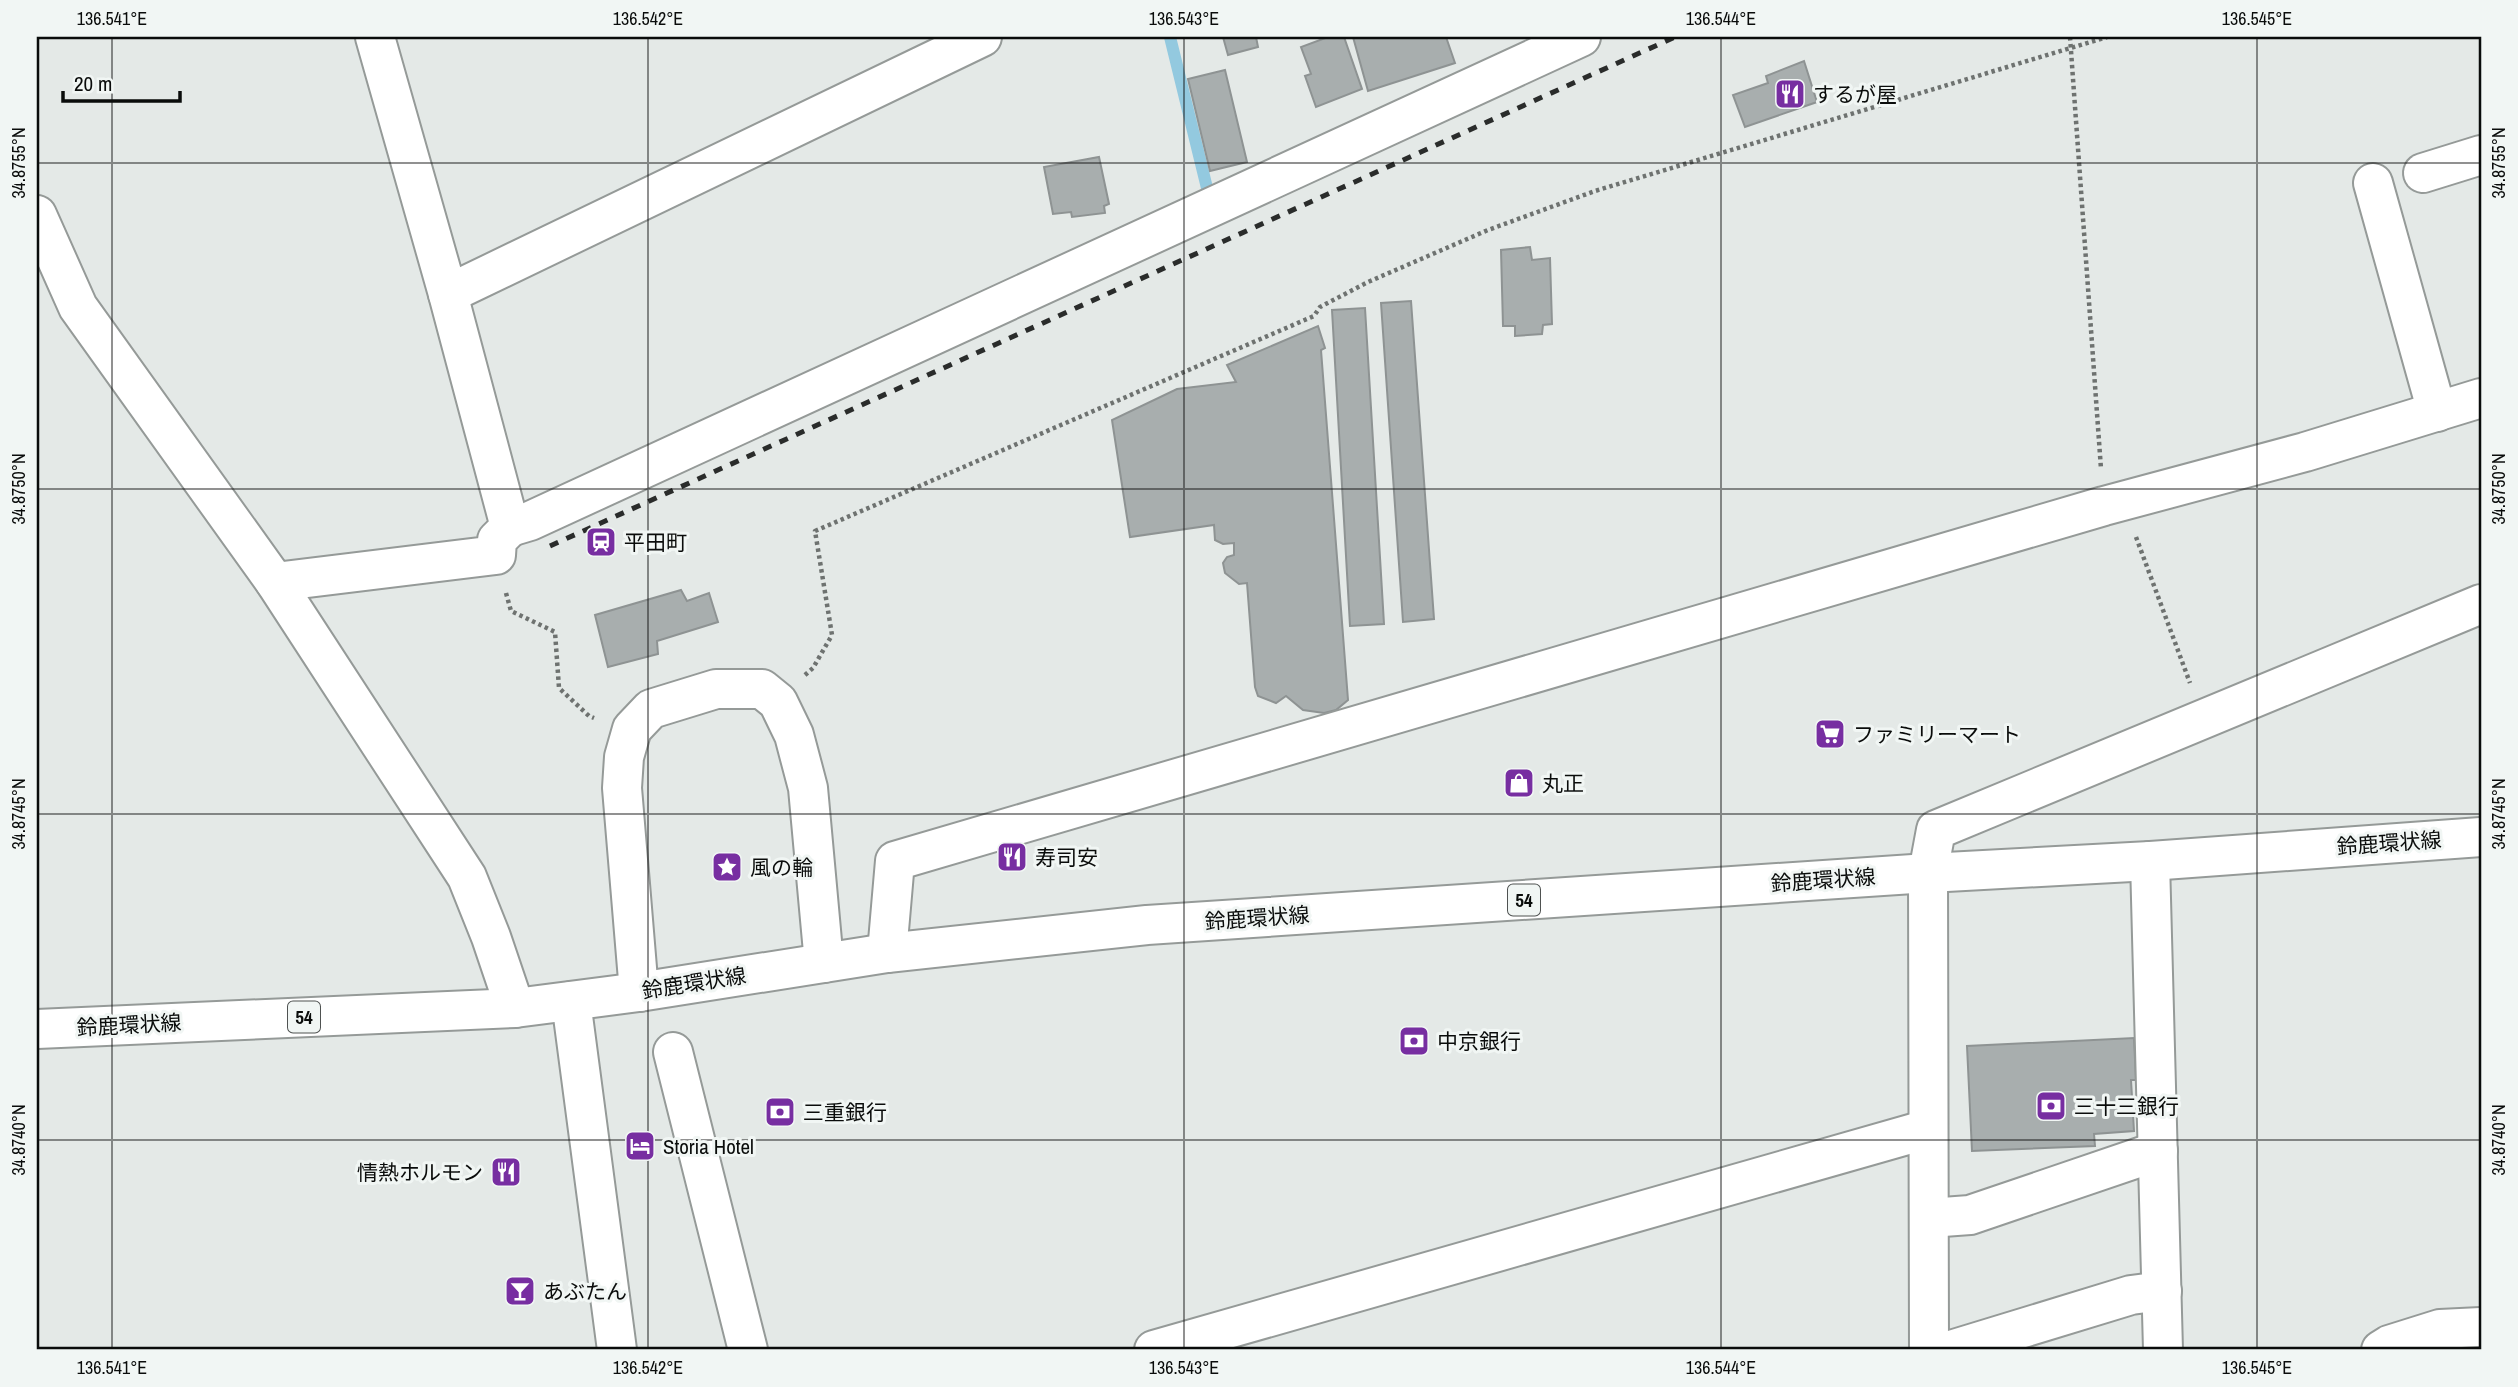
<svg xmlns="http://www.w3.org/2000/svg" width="2518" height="1387" font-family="'Archivo Narrow','Noto Sans JP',sans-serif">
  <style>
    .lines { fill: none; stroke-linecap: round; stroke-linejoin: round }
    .stream { stroke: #93c9df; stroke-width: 12 }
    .building { fill: #a8aeae; stroke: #8e9393; stroke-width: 2 }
    .minor-casing { stroke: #959a98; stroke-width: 42 }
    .major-casing { stroke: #959a98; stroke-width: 42 }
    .path { stroke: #6e7270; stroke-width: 4.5; stroke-dasharray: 3.5 3.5; stroke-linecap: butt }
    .minor { stroke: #fff; stroke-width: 38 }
    .major { stroke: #fff; stroke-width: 38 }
    .rail { stroke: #2a2c2b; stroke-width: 5; stroke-dasharray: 9 9; stroke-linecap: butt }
    .ticks { fill: none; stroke: #0a0c0b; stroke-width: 2; stroke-opacity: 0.45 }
    .labels { text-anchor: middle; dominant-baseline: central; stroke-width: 6; stroke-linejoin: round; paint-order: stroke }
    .shield { fill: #f1f6f4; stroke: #4f5251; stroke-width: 2 }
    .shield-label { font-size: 19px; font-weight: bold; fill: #0a0c0b }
    .poi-label { font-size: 21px; fill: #0a0c0b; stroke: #f1f6f4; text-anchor: start }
    .street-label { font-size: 21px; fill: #0a0c0b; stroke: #f1f6f4 }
    .neatline { fill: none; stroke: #0a0c0b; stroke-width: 2.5 }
    .ticks-label { font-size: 18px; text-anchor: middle; fill: #0a0c0b }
  </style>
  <rect width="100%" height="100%" fill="#e4e9e7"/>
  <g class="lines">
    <polyline class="stream" points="1170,37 1207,188"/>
  </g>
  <g class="building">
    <polygon points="1223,37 1256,37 1258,47 1228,55"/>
    <polygon points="1328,37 1344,37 1362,89 1316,107 1305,76 1311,74 1301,47"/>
    <polygon points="1353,37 1446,37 1455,63 1368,91"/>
    <polygon points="1804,61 1817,102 1745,127 1733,95 1768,83 1766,76"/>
    <polygon points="1225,70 1247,162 1210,171 1188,79"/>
    <polygon points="1099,157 1109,204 1104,206 1105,213 1072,217 1071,212 1053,214 1044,167"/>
    <polygon points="1530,247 1532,260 1550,258 1552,324 1543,325 1542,334 1515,336 1515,326 1503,326 1501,250"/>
    <polygon points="1411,301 1434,619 1403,622 1381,303"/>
    <polygon points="1365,308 1384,624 1350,626 1332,310"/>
    <polygon points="1318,326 1325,348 1321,350 1348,700 1336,710 1324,713 1303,710 1286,696 1276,703 1258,696 1255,687 1247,583 1239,584 1225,573 1223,563 1227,557 1234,555 1234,543 1223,544 1215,540 1214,525 1130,537 1112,420 1177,389 1236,382 1227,365"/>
    <polygon points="681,590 687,601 709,593 718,622 657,641 658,654 608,667 595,615"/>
    <polygon points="2134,1038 2136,1080 2131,1080 2134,1131 2094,1134 2095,1146 1972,1151 1967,1046"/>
  </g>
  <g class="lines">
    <g class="minor-casing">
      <g id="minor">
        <polyline points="2423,173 2481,155"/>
        <polyline points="2373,183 2437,412"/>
        <polyline points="37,215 78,307 275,582 467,877 491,937 515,1008"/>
        <polyline points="448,294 982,37"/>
        <polyline points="510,527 530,521 1581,37"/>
        <polyline points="275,582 496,555 497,540 510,527 448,294 375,37"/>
        <polyline points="2150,861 2163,1350"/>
        <polyline points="887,953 895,861 2104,506 2305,452 2481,398"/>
        <polyline points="639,992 622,788 624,757 632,729 651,709 716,689 762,689 778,702 794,735 808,788 824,963"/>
        <polyline points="571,1001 617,1350"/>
        <polyline points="673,1052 748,1350"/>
        <polyline points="1929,1218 1970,1215 2158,1151"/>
        <polyline points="1154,1350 1928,1129"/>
        <polyline points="1929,1350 1928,873 1936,830 2481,604"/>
        <polyline points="1951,1350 2131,1295 2162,1291"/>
        <polyline points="2381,1350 2389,1345 2440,1329 2481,1327"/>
      </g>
    </g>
    <g class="major-casing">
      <polyline id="major" points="37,1029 515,1008 639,992 887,953 1147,925 1928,873 2150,861 2481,837"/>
    </g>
    <g class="path">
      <polyline points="2070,37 2101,469"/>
      <polyline points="2136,537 2190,683"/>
      <polyline points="506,593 511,611 555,632 559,688 589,716 594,718"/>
      <polyline points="805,675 813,668 832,635 815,531 1314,316 1320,307 1368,282 1488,230 1595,191 2107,37"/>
    </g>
    <use href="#minor" class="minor"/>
    <use href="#major" class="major"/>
    <polyline class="rail" points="550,546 1675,37"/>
  </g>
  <path class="ticks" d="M 112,37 L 112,1350M 648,37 L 648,1350M 1184,37 L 1184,1350M 1721,37 L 1721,1350M 2257,37 L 2257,1350M 37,163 L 2481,163M 37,489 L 2481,489M 37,814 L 2481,814M 37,1140 L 2481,1140"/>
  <defs>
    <g id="restaurant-square" transform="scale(1.575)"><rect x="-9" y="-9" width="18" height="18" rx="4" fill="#772ea1" stroke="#f1f6f4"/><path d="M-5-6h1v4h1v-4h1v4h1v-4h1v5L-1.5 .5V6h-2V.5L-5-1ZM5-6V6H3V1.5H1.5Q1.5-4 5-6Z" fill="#fff"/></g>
    <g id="station-square" transform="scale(1.575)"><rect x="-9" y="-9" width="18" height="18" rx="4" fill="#772ea1" stroke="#f1f6f4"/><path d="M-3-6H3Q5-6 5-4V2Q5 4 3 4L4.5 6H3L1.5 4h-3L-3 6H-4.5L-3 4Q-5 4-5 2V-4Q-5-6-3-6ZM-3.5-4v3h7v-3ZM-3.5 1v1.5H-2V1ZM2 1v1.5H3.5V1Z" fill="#fff"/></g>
    <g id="supermarket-square" transform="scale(1.575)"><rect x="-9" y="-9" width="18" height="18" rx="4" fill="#772ea1" stroke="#f1f6f4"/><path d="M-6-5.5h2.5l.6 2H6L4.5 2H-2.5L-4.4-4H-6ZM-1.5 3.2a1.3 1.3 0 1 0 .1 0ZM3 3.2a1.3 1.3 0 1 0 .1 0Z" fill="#fff"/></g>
    <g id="shop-square" transform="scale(1.575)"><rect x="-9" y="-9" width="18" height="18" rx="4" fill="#772ea1" stroke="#f1f6f4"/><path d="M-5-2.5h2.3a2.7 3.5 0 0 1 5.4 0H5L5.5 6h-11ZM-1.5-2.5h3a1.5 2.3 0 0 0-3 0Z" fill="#fff"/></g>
    <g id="sight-square" transform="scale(1.575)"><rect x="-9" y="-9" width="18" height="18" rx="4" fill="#772ea1" stroke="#f1f6f4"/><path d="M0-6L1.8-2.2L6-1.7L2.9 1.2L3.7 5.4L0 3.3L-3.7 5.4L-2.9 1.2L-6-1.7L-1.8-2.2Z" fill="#fff"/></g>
    <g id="bank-square" transform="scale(1.575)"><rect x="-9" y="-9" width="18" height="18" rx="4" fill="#772ea1" stroke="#f1f6f4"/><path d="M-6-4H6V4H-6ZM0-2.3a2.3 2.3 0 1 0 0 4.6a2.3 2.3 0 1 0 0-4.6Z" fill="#fff"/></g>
    <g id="hotel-square" transform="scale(1.575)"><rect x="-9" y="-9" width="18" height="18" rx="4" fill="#772ea1" stroke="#f1f6f4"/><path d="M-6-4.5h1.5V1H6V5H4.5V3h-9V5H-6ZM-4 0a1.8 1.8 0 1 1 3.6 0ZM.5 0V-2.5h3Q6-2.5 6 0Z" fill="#fff"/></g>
    <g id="bar-square" transform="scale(1.575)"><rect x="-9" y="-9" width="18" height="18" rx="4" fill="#772ea1" stroke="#f1f6f4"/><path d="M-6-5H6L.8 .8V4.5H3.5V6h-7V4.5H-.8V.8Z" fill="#fff"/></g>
  </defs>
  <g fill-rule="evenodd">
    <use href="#restaurant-square" x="1790" y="94"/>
    <use href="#station-square" x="601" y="542"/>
    <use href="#supermarket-square" x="1830" y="734"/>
    <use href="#shop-square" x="1519" y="783"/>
    <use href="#restaurant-square" x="1012" y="857"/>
    <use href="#sight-square" x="727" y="867"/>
    <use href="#bank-square" x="1414" y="1041"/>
    <use href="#bank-square" x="2051" y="1106"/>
    <use href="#bank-square" x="780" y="1112"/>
    <use href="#hotel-square" x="640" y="1146"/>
    <use href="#restaurant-square" x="506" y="1172"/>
    <use href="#bar-square" x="520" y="1291"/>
  </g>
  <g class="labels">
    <g class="shield">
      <rect x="1508" y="884.5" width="32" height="31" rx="5"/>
      <rect x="288" y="1001.5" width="32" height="31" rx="5"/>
    </g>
    <g class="shield-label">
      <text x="1524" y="900">54</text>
      <text x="304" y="1017">54</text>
    </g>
    <g class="poi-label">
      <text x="1813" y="94">するが屋</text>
      <text x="624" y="542">平田町</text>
      <text x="1853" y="734">ファミリーマート</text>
      <text x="1542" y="783">丸正</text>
      <text x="1035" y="857">寿司安</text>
      <text x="750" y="867">風の輪</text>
      <text x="1437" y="1041">中京銀行</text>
      <text x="2074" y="1106">三十三銀行</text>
      <text x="803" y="1112">三重銀行</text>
      <text x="663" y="1146">Storia Hotel</text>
      <text x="483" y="1172" text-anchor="end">情熱ホルモン</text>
      <text x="543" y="1291">あぶたん</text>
    </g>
    <g class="street-label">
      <text transform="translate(2389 843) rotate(-4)">鈴鹿環状線</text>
      <text transform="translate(1823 880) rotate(-4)">鈴鹿環状線</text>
      <text transform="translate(1257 918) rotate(-4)">鈴鹿環状線</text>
      <text transform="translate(694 983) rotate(-9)">鈴鹿環状線</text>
      <text transform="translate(129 1025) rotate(-3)">鈴鹿環状線</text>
    </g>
  </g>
  <rect width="2518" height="1387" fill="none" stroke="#f1f6f4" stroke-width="77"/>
  <path d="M63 91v10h117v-10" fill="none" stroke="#0a0c0b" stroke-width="3.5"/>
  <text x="74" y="91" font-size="21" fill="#0a0c0b" stroke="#f1f6f4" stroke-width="5" paint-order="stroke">20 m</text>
  <rect x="38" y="38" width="2442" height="1310" class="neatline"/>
  <g class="ticks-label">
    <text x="112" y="25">136.541°E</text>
    <text x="648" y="25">136.542°E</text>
    <text x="1184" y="25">136.543°E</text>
    <text x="1721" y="25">136.544°E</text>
    <text x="2257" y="25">136.545°E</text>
    <text transform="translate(19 163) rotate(-90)" y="6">34.8755°N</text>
    <text transform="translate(2499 163) rotate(-90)" y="6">34.8755°N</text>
    <text transform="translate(19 489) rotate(-90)" y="6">34.8750°N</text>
    <text transform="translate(2499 489) rotate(-90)" y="6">34.8750°N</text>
    <text transform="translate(19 814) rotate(-90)" y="6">34.8745°N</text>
    <text transform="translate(2499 814) rotate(-90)" y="6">34.8745°N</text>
    <text transform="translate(19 1140) rotate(-90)" y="6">34.8740°N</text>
    <text transform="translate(2499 1140) rotate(-90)" y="6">34.8740°N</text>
    <text x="112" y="1374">136.541°E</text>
    <text x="648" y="1374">136.542°E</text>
    <text x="1184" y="1374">136.543°E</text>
    <text x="1721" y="1374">136.544°E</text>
    <text x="2257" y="1374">136.545°E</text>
  </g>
</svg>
